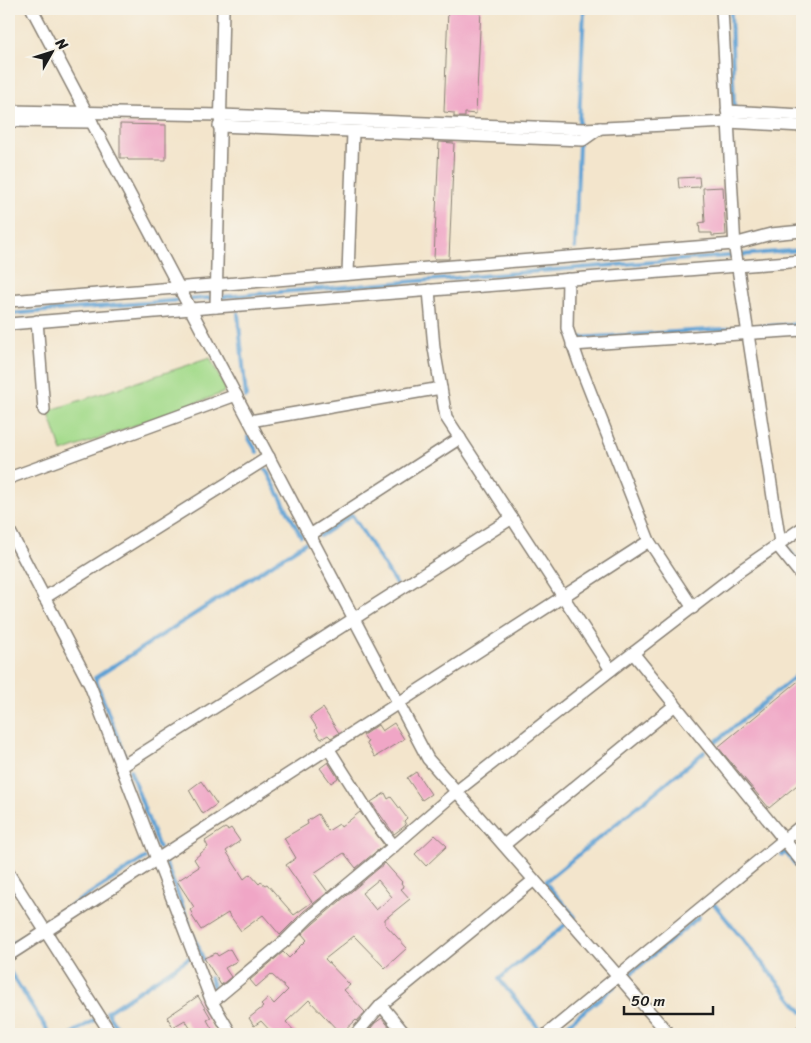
<svg xmlns="http://www.w3.org/2000/svg" width="811" height="1043" font-family="Sriracha,sans-serif">
  <style>
    .green { fill: #a4db8c; stroke: #607c54 }
    .lines { fill: none; stroke-linecap: round; stroke-linejoin: round }
    .stream { stroke: #60a2d4; stroke-width: 4 }
    .building { fill: #f0a6c6; fill-rule: evenodd }
    .street-casing { stroke: #888074; stroke-width: 14 }
    .street { stroke: #fff; stroke-width: 11 }
  </style>
  <rect width="100%" height="100%" fill="#f7f3e8"/>
  <filter id="ink" filterUnits="userSpaceOnUse"><feTurbulence type="fractalNoise" baseFrequency=".02" numOctaves="2"/><feDisplacementMap in="SourceGraphic" scale="10" xChannelSelector="R" yChannelSelector="G"/><feConvolveMatrix kernelMatrix="1 2 1 2 8 2 1 2 1" color-interpolation-filters="sRGB"/></filter>
  <filter id="wash" filterUnits="userSpaceOnUse"><feTurbulence type="fractalNoise" baseFrequency=".0096" numOctaves="4" result="noise"/><feDisplacementMap in="SourceGraphic" scale="20" xChannelSelector="R" yChannelSelector="G"/><feGaussianBlur stdDeviation="1.12" result="paint"/><feColorMatrix in="noise" values="0 0 0 0 0 0 0 0 0 0 0 0 0 0 0 0 0 1.4 0 .05"/><feComposite in="paint" operator="in"/></filter>
  <g filter="url(#wash)">
    <rect width="100%" height="100%" fill="#f3e5cc"/>
    <polygon class="green" points="210,358 225,388 223,393 62,452 48,411"/>
    <g class="lines">
      <g class="stream">
        <polyline points="731,13 734,108"/>
        <polyline points="579,123 584,9"/>
        <polyline points="575,248 579,144"/>
        <polyline points="238,313 246,397"/>
        <polyline points="9,314 802,250"/>
        <polyline points="572,327 577,338 740,328"/>
        <polyline points="752,327 802,324"/>
        <polyline points="248,437 257,452"/>
        <polyline points="266,470 301,536"/>
        <polyline points="320,536 352,515 396,584"/>
        <polyline points="788,543 786,546 802,566"/>
        <polyline points="713,744 802,671"/>
        <polyline points="125,757 95,678 305,543"/>
        <polyline points="130,770 159,848"/>
        <polyline points="782,855 785,852 802,872"/>
        <polyline points="165,861 189,923"/>
        <polyline points="714,904 802,1012"/>
        <polyline points="575,917 545,882 704,752"/>
        <polyline points="46,922 145,858"/>
        <polyline points="193,935 199,948"/>
        <polyline points="9,946 37,928"/>
        <polyline points="200,951 203,959"/>
        <polyline points="9,970 50,1034"/>
        <polyline points="629,975 699,917"/>
        <polyline points="210,978 215,991"/>
        <polyline points="542,1032 499,979 566,924"/>
        <polyline points="71,1034 96,1019"/>
        <polyline points="121,1034 107,1012 189,958"/>
        <polyline points="556,1034 614,987"/>
      </g>
    </g>
    <g id="blocks">
      <g class="building">
        <polygon points="448,9 481,9 476,114 465,113 465,117 454,117 454,113 444,112"/>
        <polygon points="120,124 166,125 166,160 128,160 127,158 120,158"/>
        <polygon points="439,142 454,143 449,259 434,259"/>
        <polygon points="699,177 700,187 679,188 678,178"/>
        <polygon points="723,187 726,235 712,236 712,233 700,233 699,223 705,222 703,188"/>
        <polygon points="802,678 802,781 769,808 718,747"/>
        <polygon points="323,708 339,733 331,738 328,735 321,739 315,730 317,728 310,717"/>
        <polygon points="394,723 404,739 375,757 366,743 368,742 363,735 378,725 382,731"/>
        <polygon points="328,762 338,778 331,783 320,768"/>
        <polygon points="416,772 431,794 422,800 407,778"/>
        <polygon points="201,781 217,804 203,814 189,790"/>
        <polygon points="385,793 388,799 391,797 407,818 404,821 406,825 394,834 371,802"/>
        <polygon points="360,812 384,845 356,868 344,853 314,873 328,892 304,911 280,935 263,915 241,931 228,913 201,930 192,916 193,915 190,910 194,907 177,881 199,867 194,859 208,847 205,841 225,828 228,830 231,828 240,841 226,851 244,879 250,874 259,884 261,882 265,885 267,884 294,915 312,902 286,865 296,858 284,838 308,824 307,821 318,814 328,831 339,824 341,827"/>
        <polygon points="435,835 447,846 426,866 415,854"/>
        <path d="M 385,863 L 402,882 L 401,883 L 404,887 L 401,889 L 410,899 L 385,919 L 385,924 L 407,948 L 385,968 L 354,936 L 325,959 L 350,985 L 344,990 L 365,1012 L 357,1021 L 356,1020 L 341,1034 L 309,1000 L 286,1022 L 297,1034 L 273,1034 L 261,1021 L 254,1026 L 249,1018 L 263,1007 L 261,1005 L 269,998 L 274,1004 L 288,990 L 271,974 L 256,987 L 250,980 L 283,952 L 289,958 L 307,940 L 302,934 L 314,923 ZM 378,880 L 392,897 L 376,910 L 362,893 Z"/>
        <polygon points="230,949 237,961 225,968 231,977 221,985 204,958 216,953 218,956"/>
        <polygon points="198,996 211,1018 207,1020 215,1034 194,1034 185,1020 173,1027 167,1017"/>
        <polygon points="382,1018 395,1034 368,1034 367,1033 375,1023"/>
      </g>
    </g>
  </g>
  <g filter="url(#ink)">
    <use href="#blocks" fill-opacity="0" stroke="#888074" stroke-width="1"/>
    <g class="lines">
      <g class="street-casing">
        <g id="street">
          <polyline points="32,9 428,759 669,1034"/>
          <polyline points="722,9 735,249 780,543"/>
          <polyline points="780,9 802,9"/>
          <polyline points="9,111 220,115 583,129 728,122 802,126"/>
          <polyline points="727,111 802,115"/>
          <polyline points="9,121 92,122"/>
          <polyline points="219,126 583,140 600,128"/>
          <polyline points="348,274 353,132"/>
          <polyline points="568,279 567,328 579,363 649,541 693,608"/>
          <polyline points="429,290 434,348 446,417 611,670"/>
          <polyline points="9,301 734,244 771,234 802,231"/>
          <polyline points="216,307 802,261"/>
          <polyline points="37,321 44,410"/>
          <polyline points="9,324 216,307 223,9"/>
          <polyline points="572,345 802,330"/>
          <polyline points="250,421 441,388"/>
          <polyline points="9,478 236,395"/>
          <polyline points="9,530 90,685 212,1002 231,1034"/>
          <polyline points="310,535 460,438"/>
          <polyline points="777,545 802,576"/>
          <polyline points="44,598 269,457"/>
          <polyline points="633,653 802,862"/>
          <polyline points="328,748 375,822 394,846"/>
          <polyline points="121,767 512,518"/>
          <polyline points="504,845 675,705"/>
          <polyline points="9,874 111,1034"/>
          <polyline points="9,955 649,541"/>
          <polyline points="212,1002 285,941 309,917 394,846 457,791 611,670 741,570 802,528"/>
          <polyline points="381,1005 405,1034"/>
          <polyline points="356,1034 381,1005 534,880"/>
          <polyline points="547,1034 802,825"/>
          <polyline points="798,1034 802,1031"/>
        </g>
      </g>
      <use href="#street" class="street"/>
    </g>
  </g>
  <rect width="811" height="1043" fill="none" stroke="#f7f3e8" stroke-width="30"/>
  <g transform="translate(52 52) rotate(51)" stroke="#f7f3e8" stroke-width="4" paint-order="stroke">
  <path d="M0-4L9 19L0 12L-9 19Z" fill="#1c1c1c"/>
  <text y="-8" font-size="14" font-weight="bold" text-anchor="middle" fill="#1c1c1c">N</text>
  </g>
  <path d="M624 1006v8h89v-8" fill="none" stroke="#1c1c1c" stroke-width="2.5"/>
  <text x="631" y="1006" font-size="15" fill="#1c1c1c" stroke="#f7f3e8" stroke-width="4" paint-order="stroke">50 m</text>
</svg>
